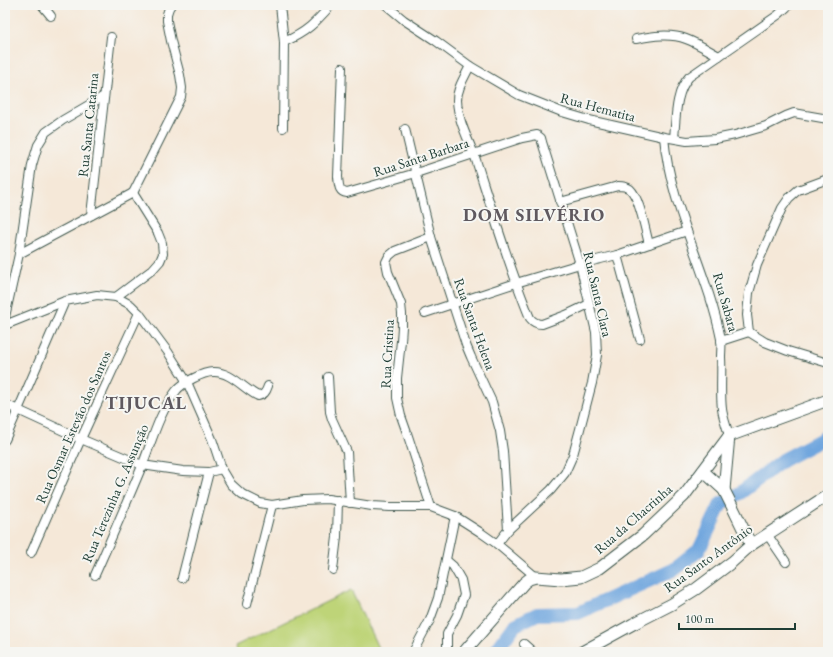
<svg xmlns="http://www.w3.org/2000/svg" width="833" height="657" font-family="'EB Garamond',serif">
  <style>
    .green { fill: #bed478; stroke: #6e8856 }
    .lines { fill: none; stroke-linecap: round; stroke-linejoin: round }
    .river { stroke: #6fa6de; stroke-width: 14 }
    .street-casing { stroke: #3f574d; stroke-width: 10 }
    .secondary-casing { stroke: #3f574d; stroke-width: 13 }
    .street { stroke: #fff; stroke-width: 8 }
    .secondary { stroke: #fff; stroke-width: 11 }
    .labels { text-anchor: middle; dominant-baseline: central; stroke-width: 4; stroke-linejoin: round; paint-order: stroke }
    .street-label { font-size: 14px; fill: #1f3d34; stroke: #f6f6f2 }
    .district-label { font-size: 18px; font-weight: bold; letter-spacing: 1px; fill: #5f595f; stroke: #f6f6f2 }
  </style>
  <rect width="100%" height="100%" fill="#f6f6f2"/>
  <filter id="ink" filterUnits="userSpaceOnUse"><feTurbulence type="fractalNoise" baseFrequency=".025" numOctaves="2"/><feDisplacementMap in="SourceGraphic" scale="8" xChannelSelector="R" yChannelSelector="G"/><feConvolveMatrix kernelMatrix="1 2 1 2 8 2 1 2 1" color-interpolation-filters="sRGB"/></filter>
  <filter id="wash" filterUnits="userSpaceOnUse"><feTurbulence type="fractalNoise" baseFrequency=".012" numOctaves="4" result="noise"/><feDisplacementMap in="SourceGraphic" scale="16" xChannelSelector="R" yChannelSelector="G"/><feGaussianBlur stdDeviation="0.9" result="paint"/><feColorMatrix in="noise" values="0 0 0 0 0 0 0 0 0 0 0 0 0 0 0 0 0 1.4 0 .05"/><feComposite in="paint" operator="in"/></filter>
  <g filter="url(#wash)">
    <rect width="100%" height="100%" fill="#f5e8d8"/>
    <polygon class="green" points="351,590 380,652 238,652 235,646"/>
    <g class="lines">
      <polyline class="river" points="495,652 515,625 537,614 578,613 675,569 699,550 721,504 740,493 783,460 828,436"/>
    </g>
  </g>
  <g filter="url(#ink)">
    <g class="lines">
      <g class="street-casing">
        <g id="street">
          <polyline points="42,5 51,16"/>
          <polyline points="280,5 284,42 283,128"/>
          <polyline points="386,5 404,20 436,41 470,66 519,95 562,112 589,120 664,137 687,141 715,139 735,135 766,126 786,116 794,113 828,119"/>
          <path d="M 636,39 C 652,36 670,33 686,39 C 697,43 708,50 719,56"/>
          <path d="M 284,42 C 307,32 315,23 331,5"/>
          <path d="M 470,66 C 465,76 457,88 457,100 C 458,122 469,140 476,160 C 493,213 509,267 530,318 C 533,322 536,324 542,324 L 566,315 L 589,304"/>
          <path d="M 342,68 L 338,177 C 339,184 338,192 347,193 L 416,173 L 522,138 L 537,135 L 541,138 L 542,142 L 580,264 L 596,332 L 597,355 L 592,383 L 580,429 L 573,455 L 565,473 L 551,490 L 508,530 L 497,544"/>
          <polyline points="405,129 431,237 466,345 471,357 492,402 500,431 503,451 508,530"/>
          <path d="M 664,137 C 670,207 707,270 721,339 C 722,345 721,351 721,357 C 722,373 720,393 722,409 C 723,418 727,427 729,436"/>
          <path d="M 674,138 C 676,119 675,92 689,77 L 778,15 L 789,5"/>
          <polyline points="828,180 825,180 798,190 789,198 782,208 757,265 749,293 747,315 749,332 765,342 788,351 828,363"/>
          <polyline points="133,193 181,97 182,88 180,75 171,41 167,21 167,14 169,8 171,5"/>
          <path d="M 560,202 L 618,186 C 622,186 626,186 630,189 C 640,198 645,230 649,244"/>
          <polyline points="91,215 111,37"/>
          <polyline points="19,254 133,193"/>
          <polyline points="617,255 640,339"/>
          <polyline points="116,297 152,270 160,261 163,254 162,243 158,233 133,193"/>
          <polyline points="425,313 516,283 580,264 617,255 687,231"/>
          <polyline points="5,317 19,254 32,165 38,145 46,132 63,120 104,96"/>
          <polyline points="5,325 65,301 97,295 116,297 131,305 139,313 168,352 187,382 212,439 222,469 231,484 242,494 260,503 272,505 303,500 328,499 372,506 390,507 431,507 455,516 480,532 497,544 536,577"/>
          <polyline points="721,341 749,332"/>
          <polyline points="328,377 330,412 332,419 347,452 350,503"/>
          <polyline points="5,404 81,439 142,465 183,471 209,472 222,469"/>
          <polyline points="5,440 65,301"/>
          <polyline points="431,507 407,433 401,416 397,398 397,378 401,341 402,327 402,314 401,304 388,272 386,262 389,256 395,251 431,237"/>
          <polyline points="767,534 786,562"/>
          <polyline points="31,553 81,439 139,313"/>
          <polyline points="446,560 453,566 461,580 464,595 457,615 447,634 447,652"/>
          <polyline points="333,570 337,537 338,500"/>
          <path d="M 95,575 C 111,539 127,502 142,466 C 152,441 159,413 176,391 C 182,383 203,372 213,372 C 230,371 244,389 258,396 C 264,395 266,392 268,386"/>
          <polyline points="182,578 209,472"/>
          <polyline points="247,604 272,505"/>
          <polyline points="524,644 533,652"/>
          <polyline points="413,652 430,620 438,598 455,516"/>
        </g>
      </g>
      <g class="secondary-casing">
        <g id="secondary">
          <polyline points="729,436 828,400"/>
          <polyline points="703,471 724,490 734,510 751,545"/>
          <polyline points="724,490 729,436"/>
          <polyline points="464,652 524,583 529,579 536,577 561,579 581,577 600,568 643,535 684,496 729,436"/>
          <polyline points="582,652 633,624 672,604 696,589 732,562 751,545 828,495"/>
        </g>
      </g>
      <use href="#street" class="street"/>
      <use href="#secondary" class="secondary"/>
    </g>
  </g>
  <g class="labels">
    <g class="street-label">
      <text transform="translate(598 107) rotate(15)">Rua Hematita</text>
      <text transform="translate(88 125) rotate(-84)">Rua Santa Catarina</text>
      <text transform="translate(421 157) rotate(-18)">Rua Santa Barbara</text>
      <text transform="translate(598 294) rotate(77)">Rua Santa Clara</text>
      <text transform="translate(726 302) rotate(74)">Rua Sabara</text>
      <text transform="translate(475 324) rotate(70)">Rua Santa Helena</text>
      <text transform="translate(387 354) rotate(-87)">Rua Cristina</text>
      <text transform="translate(73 427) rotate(-66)">Rua Osmar Estevão dos Santos</text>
      <text transform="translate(115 493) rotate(-67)">Rua Terezinha G. Assunção</text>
      <text transform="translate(633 519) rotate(-41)">Rua da Chacrinha</text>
      <text transform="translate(708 558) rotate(-36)">Rua Santo Antônio</text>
    </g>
    <g class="district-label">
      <text x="534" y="214">DOM SILVÉRIO</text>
      <text x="146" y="402">TIJUCAL</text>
    </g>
  </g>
  <rect width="833" height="657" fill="none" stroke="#f6f6f2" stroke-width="20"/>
  <path d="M679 623v6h116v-6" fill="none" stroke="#1f3d34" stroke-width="2"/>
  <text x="685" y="623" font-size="12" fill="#1f3d34" stroke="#f6f6f2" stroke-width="3" paint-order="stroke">100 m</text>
</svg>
